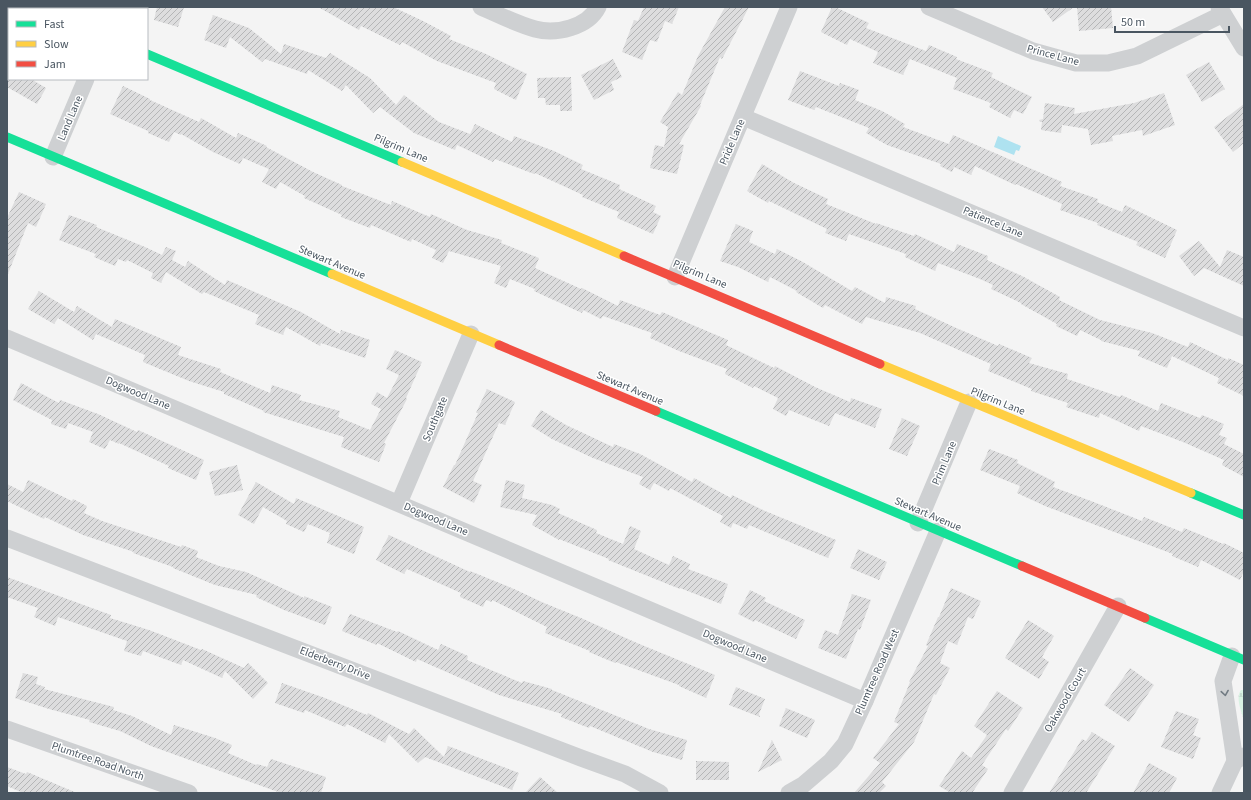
<svg xmlns="http://www.w3.org/2000/svg" width="1251" height="800" font-family="'Source Sans 3',sans-serif">
  <style>
    .education { fill: #e6e5e6 }
    .grass { fill: url(#grass-tufts) }
    .water { fill: #aee2f0 }
    .building { fill: url(#building-hatch) }
    .lines { fill: none; stroke-linecap: round; stroke-linejoin: round }
    .street { stroke: #ced0d2; stroke-width: 17 }
    .fast { stroke: #16e098; stroke-width: 9 }
    .slow { stroke: #ffcf43; stroke-width: 9 }
    .jam { stroke: #f24e42; stroke-width: 9 }
    .oneway { stroke: #727b83 }
    .labels { text-anchor: middle; dominant-baseline: central; stroke-width: 3; stroke-linejoin: round; paint-order: stroke }
    .street-label { font-size: 11px; fill: #4a5661; stroke: #fff }
  </style>
  <defs>
    <pattern id="grass-tufts" width="24" height="20" patternUnits="userSpaceOnUse"><rect width="24" height="20" fill="#d9f2e3"/><path d="M3 7l-1-3M5 7V3M7 7l1-3M15 17l-1-3M17 17v-4M19 17l1-3" fill="none" stroke="#b2c7bb"/></pattern>
    <pattern id="building-hatch" width="6" height="6" patternUnits="userSpaceOnUse"><rect width="6" height="6" fill="#ddddde"/><path d="M-1 1l2-2M0 6l6-6M5 7l2-2" fill="none" stroke="#b5b6b7"/></pattern>
  </defs>
  <rect width="100%" height="100%" fill="#f4f4f4"/>
  <polygon class="education" points="7,7 21,7 21,9 9,9 9,37 7,42"/>
  <path class="grass" d="M 1241,690 L 1244,690 L 1244,721 C 1242,712 1235,698 1241,690 Z"/>
  <polygon class="water" points="998,136 1021,146 1019,151 1016,150 1014,155 994,147"/>
  <g class="building">
    <polygon points="157,7 184,7 178,27 154,20"/>
    <polygon points="318,7 393,7 423,21 451,36 449,39 486,54 527,74 516,100 494,89 496,83 437,61 402,42 400,45 361,26 359,30"/>
    <polygon points="644,7 679,7 672,24 665,21 657,42 650,40 642,60 622,52 634,20 638,21"/>
    <polygon points="725,7 749,7 722,59 720,57 700,105 701,106 679,144 684,145 677,174 650,168 655,145 664,147 668,127 660,122 678,92 682,95 698,56"/>
    <polygon points="832,7 835,7 869,23 866,28 926,51 929,45 957,57 956,59 993,73 991,77 1032,97 1023,114 1014,110 1010,118 989,107 991,103 953,89 957,78 910,59 903,75 873,63 878,52 850,39 847,45 821,32"/>
    <polygon points="1042,7 1074,7 1053,22"/>
    <polygon points="1077,7 1111,7 1113,28 1079,31"/>
    <polygon points="213,15 249,28 281,54 284,44 326,58 330,53 370,78 396,105 404,95 439,122 470,134 475,124 512,142 514,136 554,151 583,165 581,169 620,185 619,189 656,206 653,212 661,216 653,234 617,218 619,212 582,197 583,195 535,173 534,174 495,159 493,162 457,145 455,150 414,133 380,107 373,113 346,85 342,91 308,70 307,74 265,59 262,62 230,37 226,48 204,40"/>
    <polygon points="613,59 622,77 611,82 614,90 594,100 581,75"/>
    <polygon points="1209,62 1225,89 1202,102 1186,75"/>
    <polygon points="800,71 839,86 840,83 859,90 855,100 882,111 905,124 903,127 949,144 953,135 1062,182 1060,186 1098,199 1097,202 1122,212 1125,205 1177,230 1165,258 1136,245 1138,242 1097,225 1098,223 1060,210 1062,204 1016,184 1015,185 975,166 971,175 954,167 952,172 940,166 941,164 887,145 866,133 869,128 816,107 814,110 788,100"/>
    <polygon points="571,77 572,111 560,111 560,105 546,105 545,98 538,98 537,78"/>
    <polygon points="7,79 31,79 46,88 37,104 7,87"/>
    <polygon points="123,86 150,99 150,100 199,122 201,118 236,138 238,133 267,146 266,147 313,172 342,185 342,186 391,205 392,201 430,217 431,214 467,230 502,240 501,243 539,258 535,268 581,289 582,288 618,306 620,300 660,315 662,312 728,340 726,345 774,368 775,366 815,387 850,402 851,398 882,409 875,428 835,413 829,426 789,410 786,416 773,409 778,398 754,386 753,388 725,374 727,369 679,351 650,338 652,333 603,316 601,319 583,310 582,313 534,291 535,289 510,279 506,288 494,283 501,266 449,251 443,263 432,258 436,250 412,239 411,242 371,225 370,228 341,217 342,215 304,198 305,196 280,182 276,189 262,182 269,169 243,158 240,164 213,152 181,134 181,135 174,132 169,142 148,133 148,131 110,114"/>
    <polygon points="1164,93 1175,125 1143,136 1142,130 1112,136 1113,141 1091,145 1088,129 1062,125 1061,133 1041,130 1042,122 1040,122 1039,120 1043,119 1045,103 1075,108 1074,114 1134,103"/>
    <polygon points="1244,104 1244,143 1233,152 1214,127"/>
    <polygon points="762,164 794,183 828,199 826,204 876,224 876,223 914,236 915,234 954,252 957,244 988,256 987,260 1024,277 1060,297 1059,300 1100,320 1152,333 1188,347 1190,342 1228,360 1228,358 1244,365 1244,396 1217,383 1219,378 1172,356 1167,368 1138,356 1140,351 1101,341 1101,340 1080,330 1077,336 1056,326 1057,324 1021,304 1021,303 991,289 993,285 980,279 938,263 935,271 905,257 906,254 849,234 846,241 825,233 827,229 769,201 768,203 747,191"/>
    <polygon points="19,192 46,204 36,227 28,223 8,274 7,218"/>
    <polygon points="69,215 97,225 96,227 145,247 162,255 166,247 176,251 172,260 185,267 188,261 225,285 227,280 301,312 340,334 341,330 370,340 365,358 321,343 320,346 286,327 283,335 255,324 259,315 204,292 202,294 166,272 161,283 151,278 153,273 127,260 126,262 118,259 115,266 94,257 96,254 59,240"/>
    <polygon points="736,224 753,231 749,242 775,254 777,249 801,261 852,291 855,287 885,303 886,297 916,306 915,309 954,327 998,346 999,344 1032,358 1029,363 1068,374 1067,379 1120,397 1121,395 1158,411 1161,403 1200,418 1202,415 1224,424 1219,435 1227,438 1224,444 1244,454 1244,477 1222,465 1224,460 1183,442 1141,426 1139,431 1100,413 1099,418 1066,407 1068,403 1031,391 1032,389 988,371 991,364 920,333 866,317 862,324 825,305 823,308 796,292 797,291 770,277 768,282 738,267 720,261"/>
    <polygon points="1199,241 1220,267 1227,250 1244,257 1244,286 1204,268 1194,276 1179,256"/>
    <polygon points="39,291 74,312 77,306 112,327 115,319 181,347 178,355 221,369 220,372 270,393 272,385 301,395 299,400 340,411 338,417 370,430 381,409 371,404 377,392 387,398 399,375 386,369 395,350 422,362 406,398 407,399 384,443 386,444 379,462 341,447 344,437 263,412 264,411 224,394 224,392 189,381 143,362 145,355 96,334 93,340 58,318 54,324 28,309"/>
    <polygon points="21,383 59,403 60,400 98,414 137,432 138,430 204,460 196,480 168,468 169,466 119,443 119,444 110,440 105,449 89,442 93,432 68,423 66,429 51,424 52,420 13,400"/>
    <polygon points="487,389 515,402 505,425 499,423 473,481 482,485 474,503 443,487 454,465 455,465 478,413 476,413"/>
    <polygon points="541,410 566,425 613,447 614,444 640,454 692,482 694,478 731,498 732,495 765,511 836,540 828,558 749,525 747,529 733,523 731,528 720,522 723,516 670,488 669,491 654,483 650,490 639,484 643,477 593,458 552,439 531,426"/>
    <polygon points="902,418 920,426 907,456 889,449"/>
    <polygon points="989,449 1018,460 1017,463 1055,482 1053,487 1091,501 1142,521 1144,517 1182,532 1184,528 1223,544 1224,543 1244,553 1244,571 1240,580 1201,560 1198,567 1172,556 1173,554 1045,506 1017,493 1020,486 980,470"/>
    <polygon points="237,465 243,490 215,496 209,472"/>
    <polygon points="28,480 72,501 73,499 87,506 84,513 102,521 181,547 182,545 198,551 196,557 219,566 246,572 304,598 304,596 332,607 325,625 284,610 256,597 257,595 215,585 173,568 173,567 133,553 134,552 83,535 45,517 44,519 7,501 7,484 23,492"/>
    <polygon points="506,480 525,485 522,498 552,505 560,509 558,513 597,530 596,533 623,544 630,526 641,531 634,549 669,565 673,556 690,564 688,569 728,584 721,604 680,588 680,589 608,560 609,559 559,539 559,540 532,525 537,515 500,507"/>
    <polygon points="256,482 294,504 296,498 364,527 354,554 327,543 330,533 308,524 304,532 286,524 287,521 263,507 254,524 238,515"/>
    <polygon points="389,535 470,572 470,571 514,589 544,603 581,618 637,643 715,675 706,698 679,686 679,685 616,662 615,663 589,652 590,651 545,633 547,627 492,600 492,602 486,600 483,607 460,597 461,593 407,569 404,574 376,560"/>
    <polygon points="858,549 887,562 879,580 850,568"/>
    <polygon points="7,577 111,615 110,618 149,630 201,650 202,649 244,668 248,663 268,683 253,699 225,671 222,678 183,660 181,665 143,651 141,656 124,651 127,641 58,617 55,626 34,617 38,608 7,597"/>
    <polygon points="951,588 981,601 973,619 968,617 957,645 948,641 940,663 950,668 936,695 934,694 914,742 882,782 886,786 879,793 854,793 880,763 873,758 899,724 894,722 910,682 909,682 928,646 926,645 938,617 939,617"/>
    <polygon points="750,590 766,598 764,601 805,620 796,639 755,620 754,622 738,614"/>
    <polygon points="852,594 871,600 860,630 858,629 846,659 818,648 825,630 838,635"/>
    <polygon points="350,614 397,632 398,631 438,650 441,644 468,656 467,660 522,683 523,681 552,689 552,690 649,729 687,740 682,760 653,752 590,726 589,728 561,717 562,714 499,695 417,659 416,662 377,643 377,645 342,631"/>
    <polygon points="1028,620 1054,636 1042,657 1049,662 1039,679 1005,658"/>
    <polygon points="1130,668 1154,685 1129,722 1104,705"/>
    <polygon points="23,673 38,677 36,684 45,687 44,689 114,707 113,710 132,716 171,735 174,725 215,738 232,745 228,753 256,765 257,764 267,767 271,759 326,777 321,793 281,793 151,746 120,731 89,722 90,720 49,709 15,698"/>
    <polygon points="282,683 325,698 367,715 368,713 409,734 414,728 444,757 448,746 519,773 512,790 425,757 418,763 389,734 385,743 347,724 345,727 305,710 304,713 275,703"/>
    <polygon points="736,687 765,699 759,714 760,717 729,705"/>
    <polygon points="997,691 1023,708 1008,731 1006,729 982,765 988,769 972,793 951,793 939,786 962,751 971,758 987,735 974,726"/>
    <polygon points="786,708 815,720 807,738 779,726"/>
    <polygon points="1176,711 1199,719 1193,735 1201,738 1193,759 1161,747"/>
    <polygon points="1092,732 1115,746 1086,793 1049,793 1082,739 1086,741"/>
    <polygon points="772,740 782,760 758,772"/>
    <polygon points="696,761 729,762 729,780 696,780"/>
    <polygon points="1149,763 1177,778 1169,793 1133,793"/>
    <polygon points="7,767 26,774 27,772 77,793 23,793 7,786"/>
    <polygon points="540,777 558,793 525,793"/>
  </g>
  <g class="lines">
    <g class="street">
      <path d="M 481,7 C 499,15 517,24 535,29 C 556,35 588,27 598,7"/>
      <polyline points="929,7 1033,51 1076,63 1108,63 1137,56 1223,14"/>
      <polyline points="1219,7 1244,48"/>
      <polyline points="116,9 117,7"/>
      <polyline points="743,117 1244,328"/>
      <polyline points="53,157 86,79"/>
      <polyline points="675,277 789,7"/>
      <polyline points="7,338 865,701"/>
      <polyline points="399,503 471,334"/>
      <polyline points="918,523 969,402"/>
      <polyline points="7,538 581,758 625,774 660,793"/>
      <polyline points="1232,656 1223,681 1235,761"/>
      <polyline points="7,729 189,793"/>
      <polyline points="789,793 803,785 831,761 845,744 865,701 938,531"/>
      <polyline points="1012,793 1118,606"/>
      <polyline points="1220,793 1235,761 1244,756"/>
    </g>
    <g class="fast">
      <polyline points="147,54 402,162"/>
      <polyline points="7,137 332,274"/>
      <polyline points="656,411 1022,566"/>
      <polyline points="1191,493 1244,515"/>
      <polyline points="1145,618 1244,660"/>
    </g>
    <g class="slow">
      <polyline points="402,162 624,256"/>
      <polyline points="332,274 499,345"/>
      <polyline points="880,364 1191,493"/>
    </g>
    <g class="jam">
      <polyline points="624,256 880,364"/>
      <polyline points="499,345 656,411"/>
      <polyline points="1022,566 1145,618"/>
    </g>
  </g>
  <defs><path id="oneway-chevron" d="M-2-3.5L2.5 0L-2 3.5" fill="none" stroke-width="1.6" stroke-linecap="round" stroke-linejoin="round"/></defs>
  <use class="oneway" href="#oneway-chevron" transform="translate(1225 693) rotate(81)"/>
  <g class="labels">
    <g class="street-label">
      <text transform="translate(1053 55) rotate(15)">Prince Lane</text>
      <text transform="translate(70 118) rotate(-67)">Land Lane</text>
      <text transform="translate(732 142) rotate(-67)">Pride Lane</text>
      <text transform="translate(401 148) rotate(23)">Pilgrim Lane</text>
      <text transform="translate(993 222) rotate(23)">Patience Lane</text>
      <text transform="translate(332 262) rotate(23)">Stewart Avenue</text>
      <text transform="translate(700 274) rotate(23)">Pilgrim Lane</text>
      <text transform="translate(630 388) rotate(23)">Stewart Avenue</text>
      <text transform="translate(138 393) rotate(23)">Dogwood Lane</text>
      <text transform="translate(998 401) rotate(22)">Pilgrim Lane</text>
      <text transform="translate(435 419) rotate(-67)">Southgate</text>
      <text transform="translate(944 463) rotate(-67)">Prim Lane</text>
      <text transform="translate(928 514) rotate(23)">Stewart Avenue</text>
      <text transform="translate(436 519) rotate(23)">Dogwood Lane</text>
      <text transform="translate(735 646) rotate(23)">Dogwood Lane</text>
      <text transform="translate(335 663) rotate(21)">Elderberry Drive</text>
      <text transform="translate(877 672) rotate(-66)">Plumtree Road West</text>
      <text transform="translate(1065 700) rotate(-60)">Oakwood Court</text>
      <text transform="translate(98 761) rotate(19)">Plumtree Road North</text>
    </g>
  </g>
  <rect width="1251" height="800" fill="none" stroke="#4a5661" stroke-width="16"/>
  <rect x="8" y="8" width="140" height="72" fill="#ffffff" stroke="#b7bbc0"/>
  <rect x="16" y="21" width="20" height="6" fill="#16e098" stroke="#b7bbc0"/>
  <text x="44" y="28" font-size="12" fill="#4a5661">Fast</text>
  <rect x="16" y="41" width="20" height="6" fill="#ffcf43" stroke="#b7bbc0"/>
  <text x="44" y="48" font-size="12" fill="#4a5661">Slow</text>
  <rect x="16" y="61" width="20" height="6" fill="#f24e42" stroke="#b7bbc0"/>
  <text x="44" y="68" font-size="12" fill="#4a5661">Jam</text>
  <path d="M1115 26v6h114v-6" fill="none" stroke="#4a5661" stroke-width="2"/>
  <text x="1121" y="26" font-size="12" fill="#4a5661" stroke="#ffffff" stroke-width="3" paint-order="stroke">50 m</text>
</svg>
